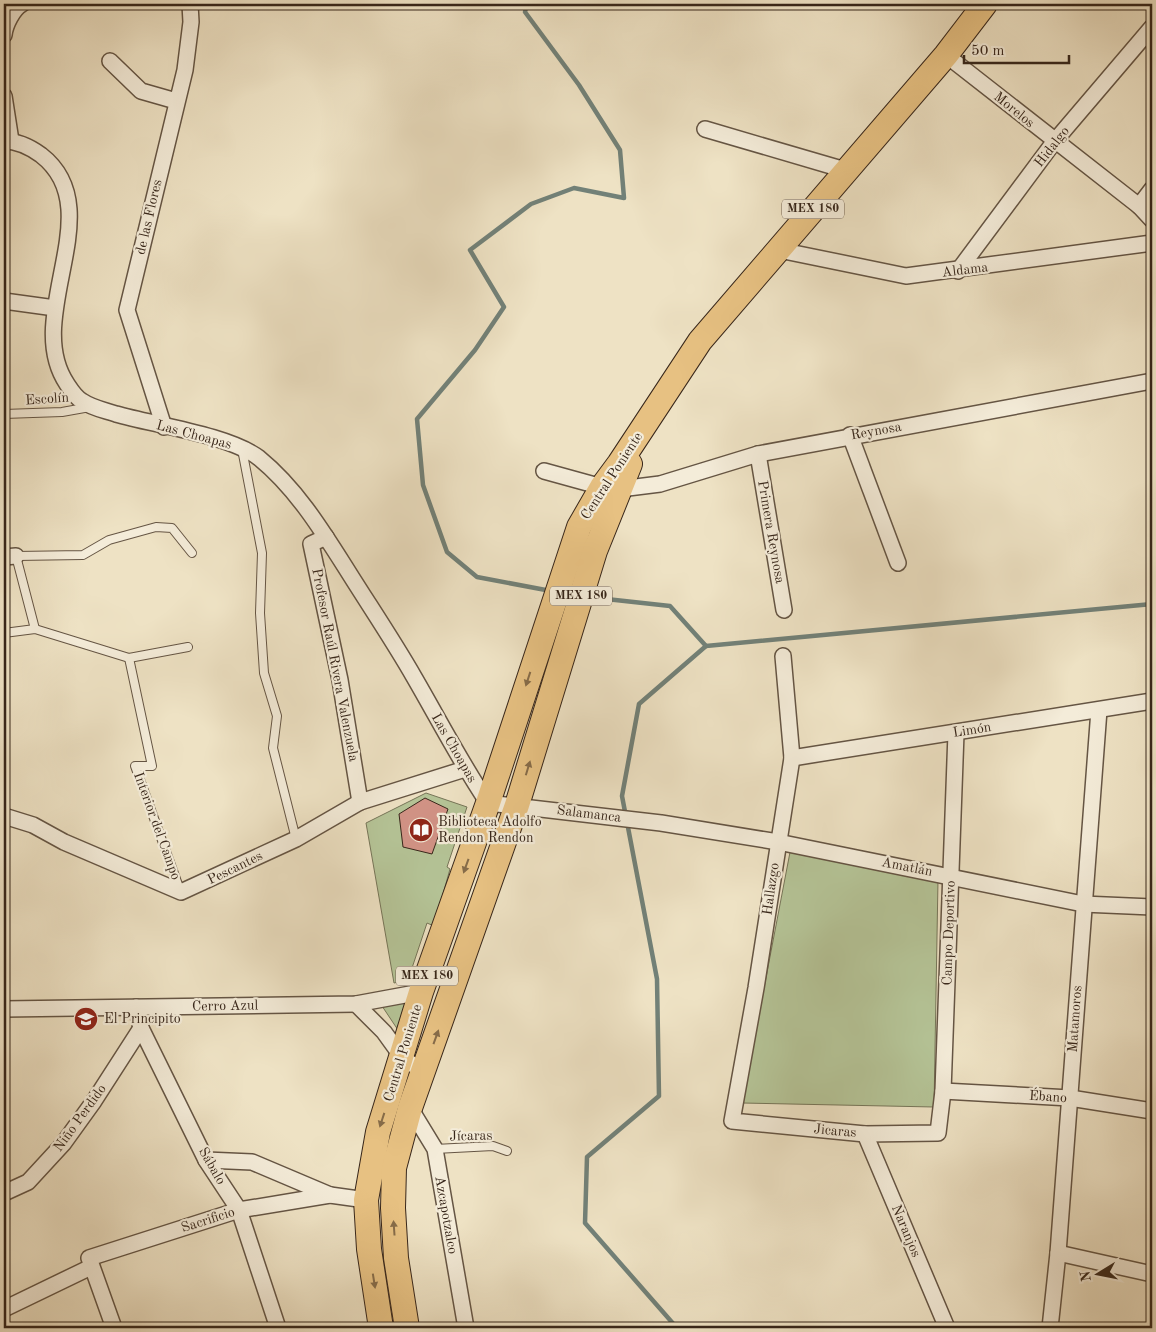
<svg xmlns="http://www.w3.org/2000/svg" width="1156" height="1332" font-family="'Old Standard TT',serif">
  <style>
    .green { fill: #b5c497; stroke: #767558 }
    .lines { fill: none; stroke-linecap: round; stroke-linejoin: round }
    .stream { stroke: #728178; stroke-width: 4.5 }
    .building { fill: #d29386; stroke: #37261a }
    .lane-casing { stroke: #655544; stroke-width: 10 }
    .street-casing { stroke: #655544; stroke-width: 18 }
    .primary-casing { stroke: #37261a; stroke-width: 26 }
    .lane { stroke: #f4ecd9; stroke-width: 8 }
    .street { stroke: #f4ecd9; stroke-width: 15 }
    .primary { stroke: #e7c182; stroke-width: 24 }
    .oneway { fill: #866c49 }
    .labels { text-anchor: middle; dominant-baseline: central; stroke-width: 4.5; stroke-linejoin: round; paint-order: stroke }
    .shield { fill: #f4ecd9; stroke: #706153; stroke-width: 1 }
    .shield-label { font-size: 12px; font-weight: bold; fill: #37261a }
    .street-label { font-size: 14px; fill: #37261a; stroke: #f4ecd9 }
    .poi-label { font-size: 14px; fill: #37261a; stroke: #f4ecd9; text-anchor: start }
  </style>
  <rect width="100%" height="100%" fill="#eee2c4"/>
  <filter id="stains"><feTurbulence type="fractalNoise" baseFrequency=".004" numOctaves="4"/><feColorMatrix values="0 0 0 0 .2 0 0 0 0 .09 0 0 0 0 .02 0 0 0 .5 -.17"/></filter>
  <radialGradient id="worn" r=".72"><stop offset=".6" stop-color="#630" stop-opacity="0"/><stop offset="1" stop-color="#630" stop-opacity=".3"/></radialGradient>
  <g class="green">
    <polygon points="426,793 467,807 447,867 450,869 434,926 427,923 408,980 394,983 366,823"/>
    <polygon points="791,847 938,880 934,1107 742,1103"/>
    <polygon points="412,1000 400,1033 380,1003"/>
  </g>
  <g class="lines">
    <g class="stream">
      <polyline points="527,4 525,12 579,85 620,150 624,198 574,188 531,204 470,250 504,307 475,350 417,419 423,485 447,552 477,577 551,591"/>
      <polyline points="588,597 670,606 706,646"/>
      <polyline points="677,1328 585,1223 587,1157 659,1096 657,979 622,796 639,704 706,646 1152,604"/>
    </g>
  </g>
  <polygon class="building" points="425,798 448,809 432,854 403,847 399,814"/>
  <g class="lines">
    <g class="lane-casing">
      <g id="lane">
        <polyline points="4,414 62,412 90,407"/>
        <polyline points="242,449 262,553 260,613 264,673 277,716 273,748 296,839"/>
        <polyline points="35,629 16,556 83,555 109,540 156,527 172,528 192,553"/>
        <polyline points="4,633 35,629 129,658 188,647"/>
        <polyline points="129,658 152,766 135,766 180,890"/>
        <polyline points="435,1149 493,1146 507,1151"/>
      </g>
    </g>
    <g class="street-casing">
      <g id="street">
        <path d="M 4,35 C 5,25 13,9 22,4"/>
        <polyline points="946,55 1139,206 1152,220"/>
        <polyline points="110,61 141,91 176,101"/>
        <polyline points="4,96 11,141"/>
        <polyline points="705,129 845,170"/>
        <path d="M 4,141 C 18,141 30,147 41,155 C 112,210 21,316 67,384 C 71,390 75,397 82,401 C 92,408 104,410 116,414 C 154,425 229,435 259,458 C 297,489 323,532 349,573 C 371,608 394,642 414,677 C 439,720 461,763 488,803 L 661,823 L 778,842 L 1083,904 L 1152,907"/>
        <polyline points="1139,206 1152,189"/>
        <polyline points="779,250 906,276 1152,243"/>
        <polyline points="958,271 1054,142 1152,27"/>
        <polyline points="4,301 55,308"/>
        <polyline points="164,427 127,310 185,70 191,22 190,4"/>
        <polyline points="850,435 898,563"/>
        <polyline points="758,454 784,610"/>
        <polyline points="544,471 602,487 620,489 660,484 758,454 1152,381"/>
        <polyline points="326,537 311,544 340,680 360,802"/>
        <polyline points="4,557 16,556"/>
        <polyline points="783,656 792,758 756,988 732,1121 865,1134 938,1133 943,1091 956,733"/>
        <polyline points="792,758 1152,701"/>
        <polyline points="4,816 33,825 64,842 181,892 296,839 360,802 465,769"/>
        <polyline points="356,1004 384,1032 402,1057 423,1072"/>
        <polyline points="136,1007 141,1028 206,1160 239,1210 278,1328"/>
        <polyline points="4,1009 356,1004 421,992"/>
        <polyline points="943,1091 1070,1098 1152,1111"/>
        <polyline points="410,1108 435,1149 466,1328"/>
        <polyline points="865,1134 947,1328"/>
        <polyline points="206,1160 252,1162 330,1195"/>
        <polyline points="4,1193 28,1182 63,1144 94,1101 141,1028"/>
        <polyline points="1058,1253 1152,1274"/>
        <polyline points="4,1309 91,1267"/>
        <polyline points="114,1328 89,1258 239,1210 330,1195 366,1200"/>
        <polyline points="1050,1328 1058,1253 1099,710"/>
      </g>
    </g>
    <g class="primary-casing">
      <g id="primary">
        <polyline points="381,1328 369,1249 366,1200 378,1132 421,992 488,803 579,527 602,487 619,464 700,341 946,55 985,4"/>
        <polyline points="407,1328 396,1258 393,1208 394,1168 410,1108 517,805 595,551 630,464"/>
      </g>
    </g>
    <use href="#lane" class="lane"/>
    <use href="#street" class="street"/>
    <use href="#primary" class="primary"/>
  </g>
  <defs><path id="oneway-solid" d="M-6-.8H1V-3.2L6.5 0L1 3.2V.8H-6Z" transform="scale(1.25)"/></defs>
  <g class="oneway">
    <use href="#oneway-solid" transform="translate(528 679) rotate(108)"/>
    <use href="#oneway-solid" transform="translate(528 768) rotate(-73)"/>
    <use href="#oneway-solid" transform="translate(466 866) rotate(110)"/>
    <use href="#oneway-solid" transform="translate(436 1037) rotate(-70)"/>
    <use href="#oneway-solid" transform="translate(382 1120) rotate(108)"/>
    <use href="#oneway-solid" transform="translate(394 1228) rotate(-94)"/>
    <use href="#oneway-solid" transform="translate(374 1281) rotate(81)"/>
  </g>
  <defs>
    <g id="library-disc" transform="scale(1.25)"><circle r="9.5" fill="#8f2418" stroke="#f4ecd9"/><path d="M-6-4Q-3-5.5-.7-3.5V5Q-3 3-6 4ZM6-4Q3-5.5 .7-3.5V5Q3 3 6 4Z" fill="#fff"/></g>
    <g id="school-disc" transform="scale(1.25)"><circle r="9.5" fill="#8f2418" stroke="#f4ecd9"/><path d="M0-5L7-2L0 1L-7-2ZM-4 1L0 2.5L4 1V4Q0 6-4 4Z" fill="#fff"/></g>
  </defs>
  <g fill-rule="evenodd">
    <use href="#library-disc" x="421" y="830"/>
    <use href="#school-disc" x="86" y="1019"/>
  </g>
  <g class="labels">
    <g class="shield">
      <rect x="782" y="199.5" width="62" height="19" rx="4"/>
      <rect x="550" y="586.5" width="62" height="19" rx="4"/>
      <rect x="396" y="966.5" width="62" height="19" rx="4"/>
    </g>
    <g class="shield-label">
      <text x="813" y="209">MEX 180</text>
      <text x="581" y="596">MEX 180</text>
      <text x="427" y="976">MEX 180</text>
    </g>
    <g class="street-label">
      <text transform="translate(1014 110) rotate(39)">Morelos</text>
      <text transform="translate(1052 147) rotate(-52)">Hidalgo</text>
      <text transform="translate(149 217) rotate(-77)">de las Flores</text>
      <text transform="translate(965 270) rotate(-7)">Aldama</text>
      <text transform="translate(47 399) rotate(-4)">Escolín</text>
      <text transform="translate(876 431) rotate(-10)">Reynosa</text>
      <text transform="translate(194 435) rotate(15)">Las Choapas</text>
      <text transform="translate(612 476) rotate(-57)">Central Poniente</text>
      <text transform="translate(771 532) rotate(80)">Primera Reynosa</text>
      <text transform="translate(335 665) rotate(79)">Profesor Raúl Rivera Valenzuela</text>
      <text transform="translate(972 730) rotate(-9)">Limón</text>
      <text transform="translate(454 748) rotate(60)">Las Choapas</text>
      <text transform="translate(589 814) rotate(7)">Salamanca</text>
      <text transform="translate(157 826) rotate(70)">Interior del Campo</text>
      <text transform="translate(907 867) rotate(11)">Amatlán</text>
      <text transform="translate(235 868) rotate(-26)">Pescantes</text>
      <text transform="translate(771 889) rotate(-82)">Hallazgo</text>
      <text transform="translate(949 933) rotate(-88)">Campo Deportivo</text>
      <text transform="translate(225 1006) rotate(-1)">Cerro Azul</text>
      <text transform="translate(1075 1019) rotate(-86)">Matamoros</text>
      <text transform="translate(403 1053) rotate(-73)">Central Poniente</text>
      <text transform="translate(1048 1097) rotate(4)">Ébano</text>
      <text transform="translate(80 1118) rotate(-54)">Niño Perdido</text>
      <text transform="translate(835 1131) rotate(5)">Jicaras</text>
      <text transform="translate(471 1136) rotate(-1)">Jícaras</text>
      <text transform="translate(212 1166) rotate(60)">Sábalo</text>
      <text transform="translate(446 1215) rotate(80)">Azcapotzalco</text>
      <text transform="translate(208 1220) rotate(-18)">Sacrificio</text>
      <text transform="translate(906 1231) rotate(67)">Naranjos</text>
    </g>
    <g class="poi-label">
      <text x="438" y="822">Biblioteca Adolfo<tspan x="438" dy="16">Rendon Rendon</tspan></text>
      <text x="104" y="1019">El Principito</text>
    </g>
  </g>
  <rect width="1156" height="1332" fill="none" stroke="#eee2c4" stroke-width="20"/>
  <rect x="5" y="5" width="1146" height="1322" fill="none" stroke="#37261a" stroke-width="2.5"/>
  <rect x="10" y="10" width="1136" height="1312" fill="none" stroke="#37261a"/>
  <g transform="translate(1098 1274) rotate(260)" stroke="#f4ecd9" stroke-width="4" paint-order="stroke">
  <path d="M0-4L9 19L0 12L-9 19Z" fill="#37261a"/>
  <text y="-8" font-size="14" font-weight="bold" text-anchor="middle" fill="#37261a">N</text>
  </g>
  <path d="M964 55v8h105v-8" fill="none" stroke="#37261a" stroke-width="2.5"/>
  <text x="971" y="55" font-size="15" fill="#37261a" stroke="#f4ecd9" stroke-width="4" paint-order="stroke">50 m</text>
  <rect width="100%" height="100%" filter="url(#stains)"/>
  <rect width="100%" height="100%" fill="url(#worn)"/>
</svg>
